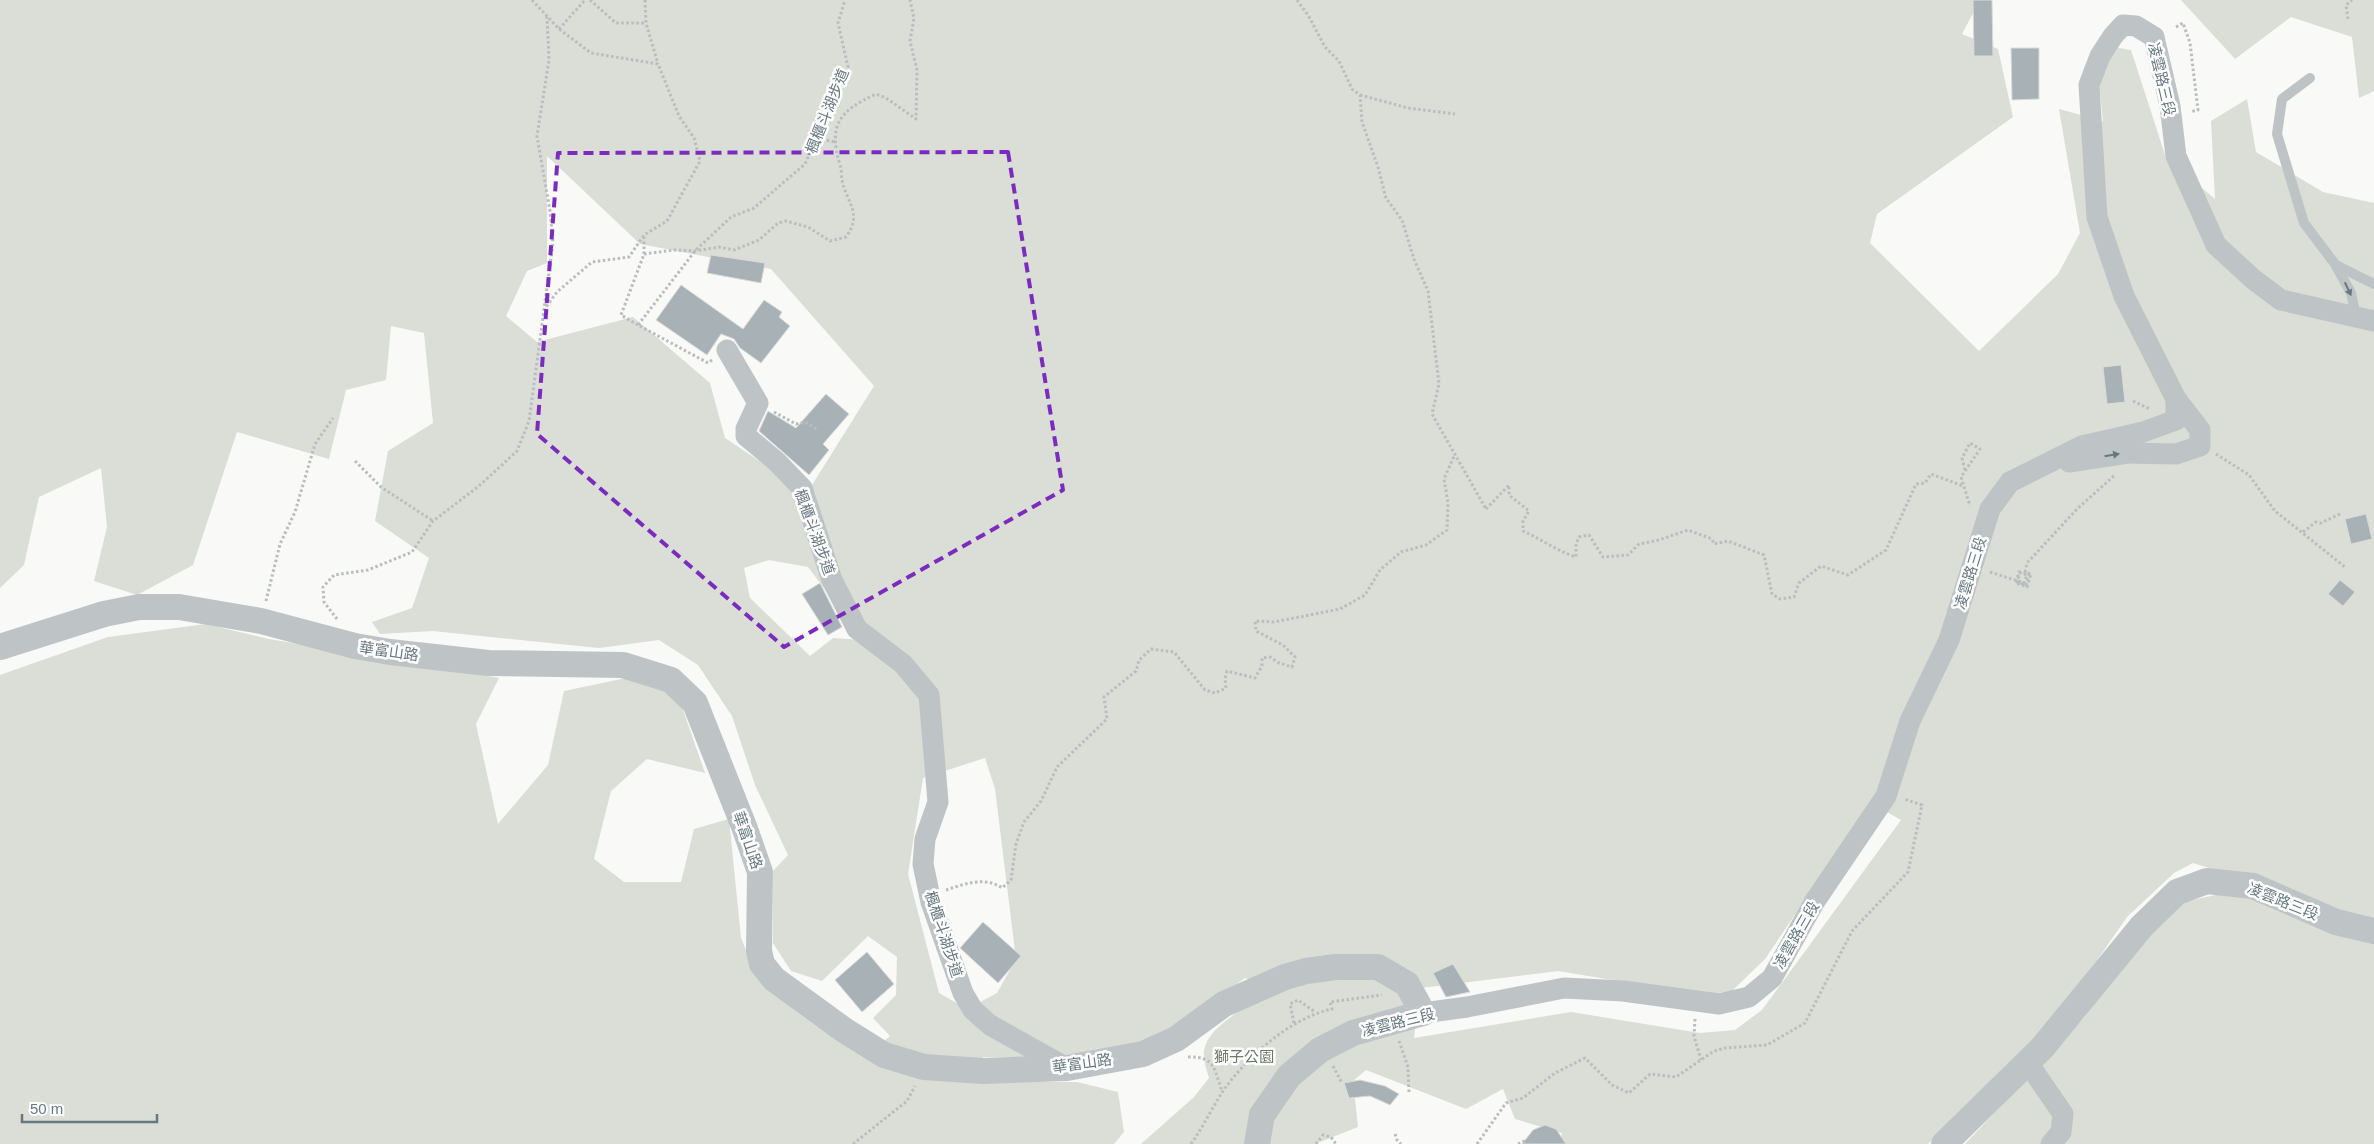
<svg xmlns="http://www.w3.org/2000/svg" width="2374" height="1144" font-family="Arial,'Noto Sans TC',sans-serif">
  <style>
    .green { fill: #daded6; fill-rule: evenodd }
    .building { fill: #a8b2b6; stroke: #dbdbd9 }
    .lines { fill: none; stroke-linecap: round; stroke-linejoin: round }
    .path { stroke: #b9bdbf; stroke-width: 3; stroke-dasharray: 2.5 2.5; stroke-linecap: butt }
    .service { stroke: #bec4c6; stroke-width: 10 }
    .minor { stroke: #bec4c6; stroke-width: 21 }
    .tertiary { stroke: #bec4c6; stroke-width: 26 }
    .oneway { fill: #667880 }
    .marked { fill: none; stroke: #7b2cbf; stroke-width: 4; stroke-dasharray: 10 6; stroke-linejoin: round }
    .labels { text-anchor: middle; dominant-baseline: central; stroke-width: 5; stroke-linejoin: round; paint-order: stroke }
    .street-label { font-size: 15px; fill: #667880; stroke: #fff }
    .park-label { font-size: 15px; fill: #6b7865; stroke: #fff }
  </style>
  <rect width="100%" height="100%" fill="#f9f9f7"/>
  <g class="green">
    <path d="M 0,0 L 1980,0 L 1962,34 L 1998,49 L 2013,117 L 1877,214 L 1870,243 L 1979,351 L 2058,274 L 2080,233 L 2059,109 L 2103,121 L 2095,44 L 2131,50 L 2166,158 L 2215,199 L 2211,121 L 2247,99 L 2256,152 L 2323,192 L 2374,203 L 2374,1144 L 1965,1144 L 2084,1018 L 2162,907 L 2246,888 L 2219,871 L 2193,863 L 2174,873 L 2127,917 L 2050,1028 L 1928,1144 L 1560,1144 L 1562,1133 L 1515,1119 L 1503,1089 L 1466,1109 L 1366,1070 L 1353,1081 L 1358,1127 L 1315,1144 L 1141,1144 L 1194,1097 L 1209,1078 C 1207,1071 1203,1059 1204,1051 C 1208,1023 1251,1010 1266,986 L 1245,978 L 1187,1020 L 1144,1044 L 1046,1058 L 983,1057 L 978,1082 L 1077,1082 L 1118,1092 L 1124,1132 L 1114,1144 L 0,1144 L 0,675 L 108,637 L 206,624 L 269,639 L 499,678 L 476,724 L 498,824 L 548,765 L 564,691 L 631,677 L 660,687 L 681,704 L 705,773 L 647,759 L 611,791 L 594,859 L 624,882 L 681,882 L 694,829 L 729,819 L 741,938 L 758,979 L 870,1053 L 890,1036 L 873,1018 L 896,995 L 897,957 L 868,936 L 822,981 L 791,971 L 773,943 L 773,871 L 788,855 L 755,785 L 732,716 L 698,665 L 659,640 L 599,648 L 433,631 L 380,634 L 372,622 L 412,608 L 429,558 L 375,521 L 388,451 L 433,423 L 424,333 L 391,326 L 386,380 L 346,390 L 329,459 L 237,432 L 193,565 L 137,595 L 94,581 L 107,527 L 101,468 L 39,497 L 24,565 L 0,588 ZM 547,156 L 640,244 L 771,269 L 874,386 L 807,493 L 725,438 L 710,383 L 633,317 L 537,342 L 506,316 L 527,271 L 547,263 ZM 769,560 L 808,567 L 863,640 L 833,638 L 810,656 L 750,598 L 744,568 ZM 985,758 L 995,789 L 1016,959 L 997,993 L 967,1009 L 939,993 L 908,874 L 923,778 ZM 1871,803 L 1901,820 L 1762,1010 L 1735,1030 L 1700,1033 L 1571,1012 L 1414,1038 L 1421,988 L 1558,971 L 1703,995 L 1732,991 L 1765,959 Z"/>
    <polygon points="2181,0 2374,0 2374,91 2359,98 2352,37 2291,17 2235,59"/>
  </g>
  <g class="building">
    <polygon points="1973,0 1992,0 1993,56 1974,56"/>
    <polygon points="2011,48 2039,48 2039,99 2012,100"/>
    <polygon points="711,255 765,263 761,283 707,273"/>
    <polygon points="681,285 743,329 764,300 782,312 779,317 790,326 761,363 740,348 734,339 721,334 707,355 656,320"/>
    <polygon points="2121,365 2125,402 2107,404 2103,367"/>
    <polygon points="826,394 849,414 823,444 829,450 809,475 759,431 768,411 796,428"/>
    <polygon points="2366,514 2372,539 2351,544 2345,519"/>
    <polygon points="2340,580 2355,592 2343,606 2328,594"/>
    <polygon points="820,583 842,627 828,635 802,594"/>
    <polygon points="983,922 1021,956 998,983 960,948"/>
    <polygon points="867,952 894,984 862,1012 835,980"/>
    <polygon points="1453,964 1470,992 1446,997 1433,973"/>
    <polygon points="1360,1080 1385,1086 1399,1094 1390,1105 1370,1096 1349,1098 1344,1083"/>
    <polygon points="1545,1125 1556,1129 1566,1144 1522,1144 1533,1130"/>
  </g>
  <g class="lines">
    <g class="path">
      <polyline points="532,0 559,29 591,53 658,64 679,116 694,138 700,161 667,221 644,235 629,257 592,262 557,292 543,311"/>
      <polyline points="590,0 616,23 646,23"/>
      <polyline points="645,0 646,23 658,64"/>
      <polyline points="1297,0 1308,15 1325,47 1339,61 1352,89 1360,95 1362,122 1378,167 1386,198 1402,220 1414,259 1428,291 1439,384 1432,414 1486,509"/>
      <polyline points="2348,19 2346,5 2352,0"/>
      <polyline points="2176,27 2183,23 2190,43 2198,110 2190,112"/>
      <polyline points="559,29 585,0"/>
      <polyline points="1360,95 1408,108 1455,114"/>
      <polyline points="817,138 835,142"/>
      <path d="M 644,254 L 674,250 L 695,251 L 719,247 L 734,250 L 759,240 L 778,223 L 786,221 L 808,227 L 830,241 L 846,237 C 863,213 847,204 842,180 C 841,176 842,170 840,165 C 828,125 839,111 876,94 L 886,98 L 916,119 L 917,70 L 910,41 L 914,18 L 910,0"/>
      <polyline points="638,325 621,315 644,254 644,236"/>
      <polyline points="712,360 708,363 638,325 695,251 731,217 754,208 805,164 848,67 838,23 845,0"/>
      <polyline points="2133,401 2150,409"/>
      <polyline points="774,412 796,424 805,422 818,430"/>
      <polyline points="2216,454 2249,475 2275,511 2345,567"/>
      <polyline points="355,461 381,487 433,521"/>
      <polyline points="1965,470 1962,458 1970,443 1980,449 1961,477 1970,506"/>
      <path d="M 1486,509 L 1509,485 L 1509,495 L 1529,511 L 1523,521 L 1523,531 C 1541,539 1557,551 1576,557 L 1576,544 L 1579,537 L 1589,535 L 1603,557 L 1628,555 L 1639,544 L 1659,540 L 1688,530 L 1712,539 L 1714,544 L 1728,541 L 1764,555 L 1772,594 L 1780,599 L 1794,597 L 1799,583 L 1821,566 L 1848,575 L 1886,550 L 1916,484 L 1925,483 L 1931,474 L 1963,486"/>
      <polyline points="2303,532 2316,522 2321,523 2342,513"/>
      <polyline points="1990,572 2024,583 2027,575 2020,573 2017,582 2026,585 2029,574 2019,572 2016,583 2027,587 2031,574 2025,572 2027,563 2078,508 2115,475"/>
      <polyline points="266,601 280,544 295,512 315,444 333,418"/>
      <polyline points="337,619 324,602 323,587 334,575 368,570 412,552 433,521 479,486 517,451 529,421 553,243 550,211 537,136 549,60 547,17"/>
      <path d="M 946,890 C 964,884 985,876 1002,888 L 1011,880 L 1016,844 L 1024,822 L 1041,801 L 1057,767 L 1107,719 L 1104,697 L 1136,671 L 1139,660 L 1151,649 L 1174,652 L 1205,690 L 1215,693 L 1226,688 L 1225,679 L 1227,671 L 1255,678 L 1262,666 L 1262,658 L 1270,657 L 1279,663 L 1292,667 L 1295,657 L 1283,645 L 1256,631 L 1255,621 L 1274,622 L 1340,609 L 1365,595 L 1380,570 L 1401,552 L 1426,545 L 1447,530 L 1448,503 L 1444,479 L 1455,454"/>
      <polyline points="1695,1019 1694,1036 1701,1060"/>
      <polyline points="1294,1023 1290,1004 1298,1000 1315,1012"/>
      <polyline points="1399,1041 1408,1067 1409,1093"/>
      <path d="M 1188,1057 C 1215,1056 1214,1069 1222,1091"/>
      <polyline points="1333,1066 1342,1083"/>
      <polyline points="1395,1134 1397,1140 1401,1144"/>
      <polyline points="853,1144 907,1101 915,1086"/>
      <path d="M 1191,1144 C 1203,1127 1212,1108 1223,1091 C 1247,1057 1290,1018 1332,1009 L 1330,1002 L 1382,995"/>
      <polyline points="1316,1144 1323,1135 1331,1137 1336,1144"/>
      <polyline points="1477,1144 1506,1103 1523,1098 1555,1073 1585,1058 1612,1085 1629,1093 1650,1074 1676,1077 1714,1051 1725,1048 1767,1045 1805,1023 1852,931 1908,872 1922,805 1904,799"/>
      <polyline points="1518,1144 1527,1140"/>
    </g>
    <g class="service">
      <polyline points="2310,78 2282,99 2277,134 2304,223 2335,264 2351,293 2356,316"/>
      <polyline points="2336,265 2374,284"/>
    </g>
    <g class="minor">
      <polyline points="727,350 758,403 746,429 746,436 777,462 802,488 832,580 857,629 903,664 929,695 938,802 925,839 923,864 931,902 963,993 973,1010 990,1025 1067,1068"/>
      <polyline points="2069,462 2128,453 2176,454 2200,446 2200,430 2176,399 2124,296 2097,217 2089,85 2100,56 2113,36 2123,25 2136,26 2154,37 2170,106 2176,156 2216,245 2253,279 2281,300 2374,321"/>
      <polyline points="1423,1013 1467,1007 1564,988 1623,991 1719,1004 1749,997 1772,978 1815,901 1886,796 1910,721 1949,640 1990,509 2010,482 2082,446 2143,432 2176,420 2176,399"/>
      <polyline points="2028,1063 2063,1114 2061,1132 2051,1144"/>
    </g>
    <g class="tertiary">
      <polyline points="0,647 104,614 139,607 179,607 261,621 355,646 390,652 488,663 623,665 671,680 695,703 745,829 760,872 759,951 762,964 774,979 844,1030 884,1055 924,1067 983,1071 1067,1068 1143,1054 1176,1039 1224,1004 1285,977 1306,971 1336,967 1378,967 1407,984 1423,1013 1353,1033 1320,1050 1289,1076 1262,1115 1257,1144"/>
      <polyline points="1944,1144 2042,1048 2142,926 2177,892 2207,881 2253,886 2336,922 2374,931"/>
    </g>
  </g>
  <defs><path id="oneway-solid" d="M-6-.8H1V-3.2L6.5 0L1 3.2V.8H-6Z" transform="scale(1.25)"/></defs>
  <g class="oneway">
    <use href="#oneway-solid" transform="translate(2348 289) rotate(65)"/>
    <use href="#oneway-solid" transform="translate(2112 455) rotate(-9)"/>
  </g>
  <path class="marked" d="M 1008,152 L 1063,490 L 784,647 L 537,434 L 558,153 Z"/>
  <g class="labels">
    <g class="street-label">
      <text transform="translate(2162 79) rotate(77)">凌雲路三段</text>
      <text transform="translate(827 111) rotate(-68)">楓櫃斗湖步道</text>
      <text transform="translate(815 532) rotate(70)">楓櫃斗湖步道</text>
      <text transform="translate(1970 573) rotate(-73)">凌雲路三段</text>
      <text transform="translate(389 651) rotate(8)">華富山路</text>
      <text transform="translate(748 840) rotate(71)">華富山路</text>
      <text transform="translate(2283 901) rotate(22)">凌雲路三段</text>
      <text transform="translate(944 934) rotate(72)">楓櫃斗湖步道</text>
      <text transform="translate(1796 935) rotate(-60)">凌雲路三段</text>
      <text transform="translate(1398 1022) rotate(-14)">凌雲路三段</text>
      <text transform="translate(1082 1063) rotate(-8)">華富山路</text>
    </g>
    <g class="park-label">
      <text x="1244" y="1056">獅子公園</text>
    </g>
  </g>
  <path d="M22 1114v8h135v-8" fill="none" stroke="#667880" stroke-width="2.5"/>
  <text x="30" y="1114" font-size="15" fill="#667880" stroke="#ffffff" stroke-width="4" paint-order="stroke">50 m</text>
</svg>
